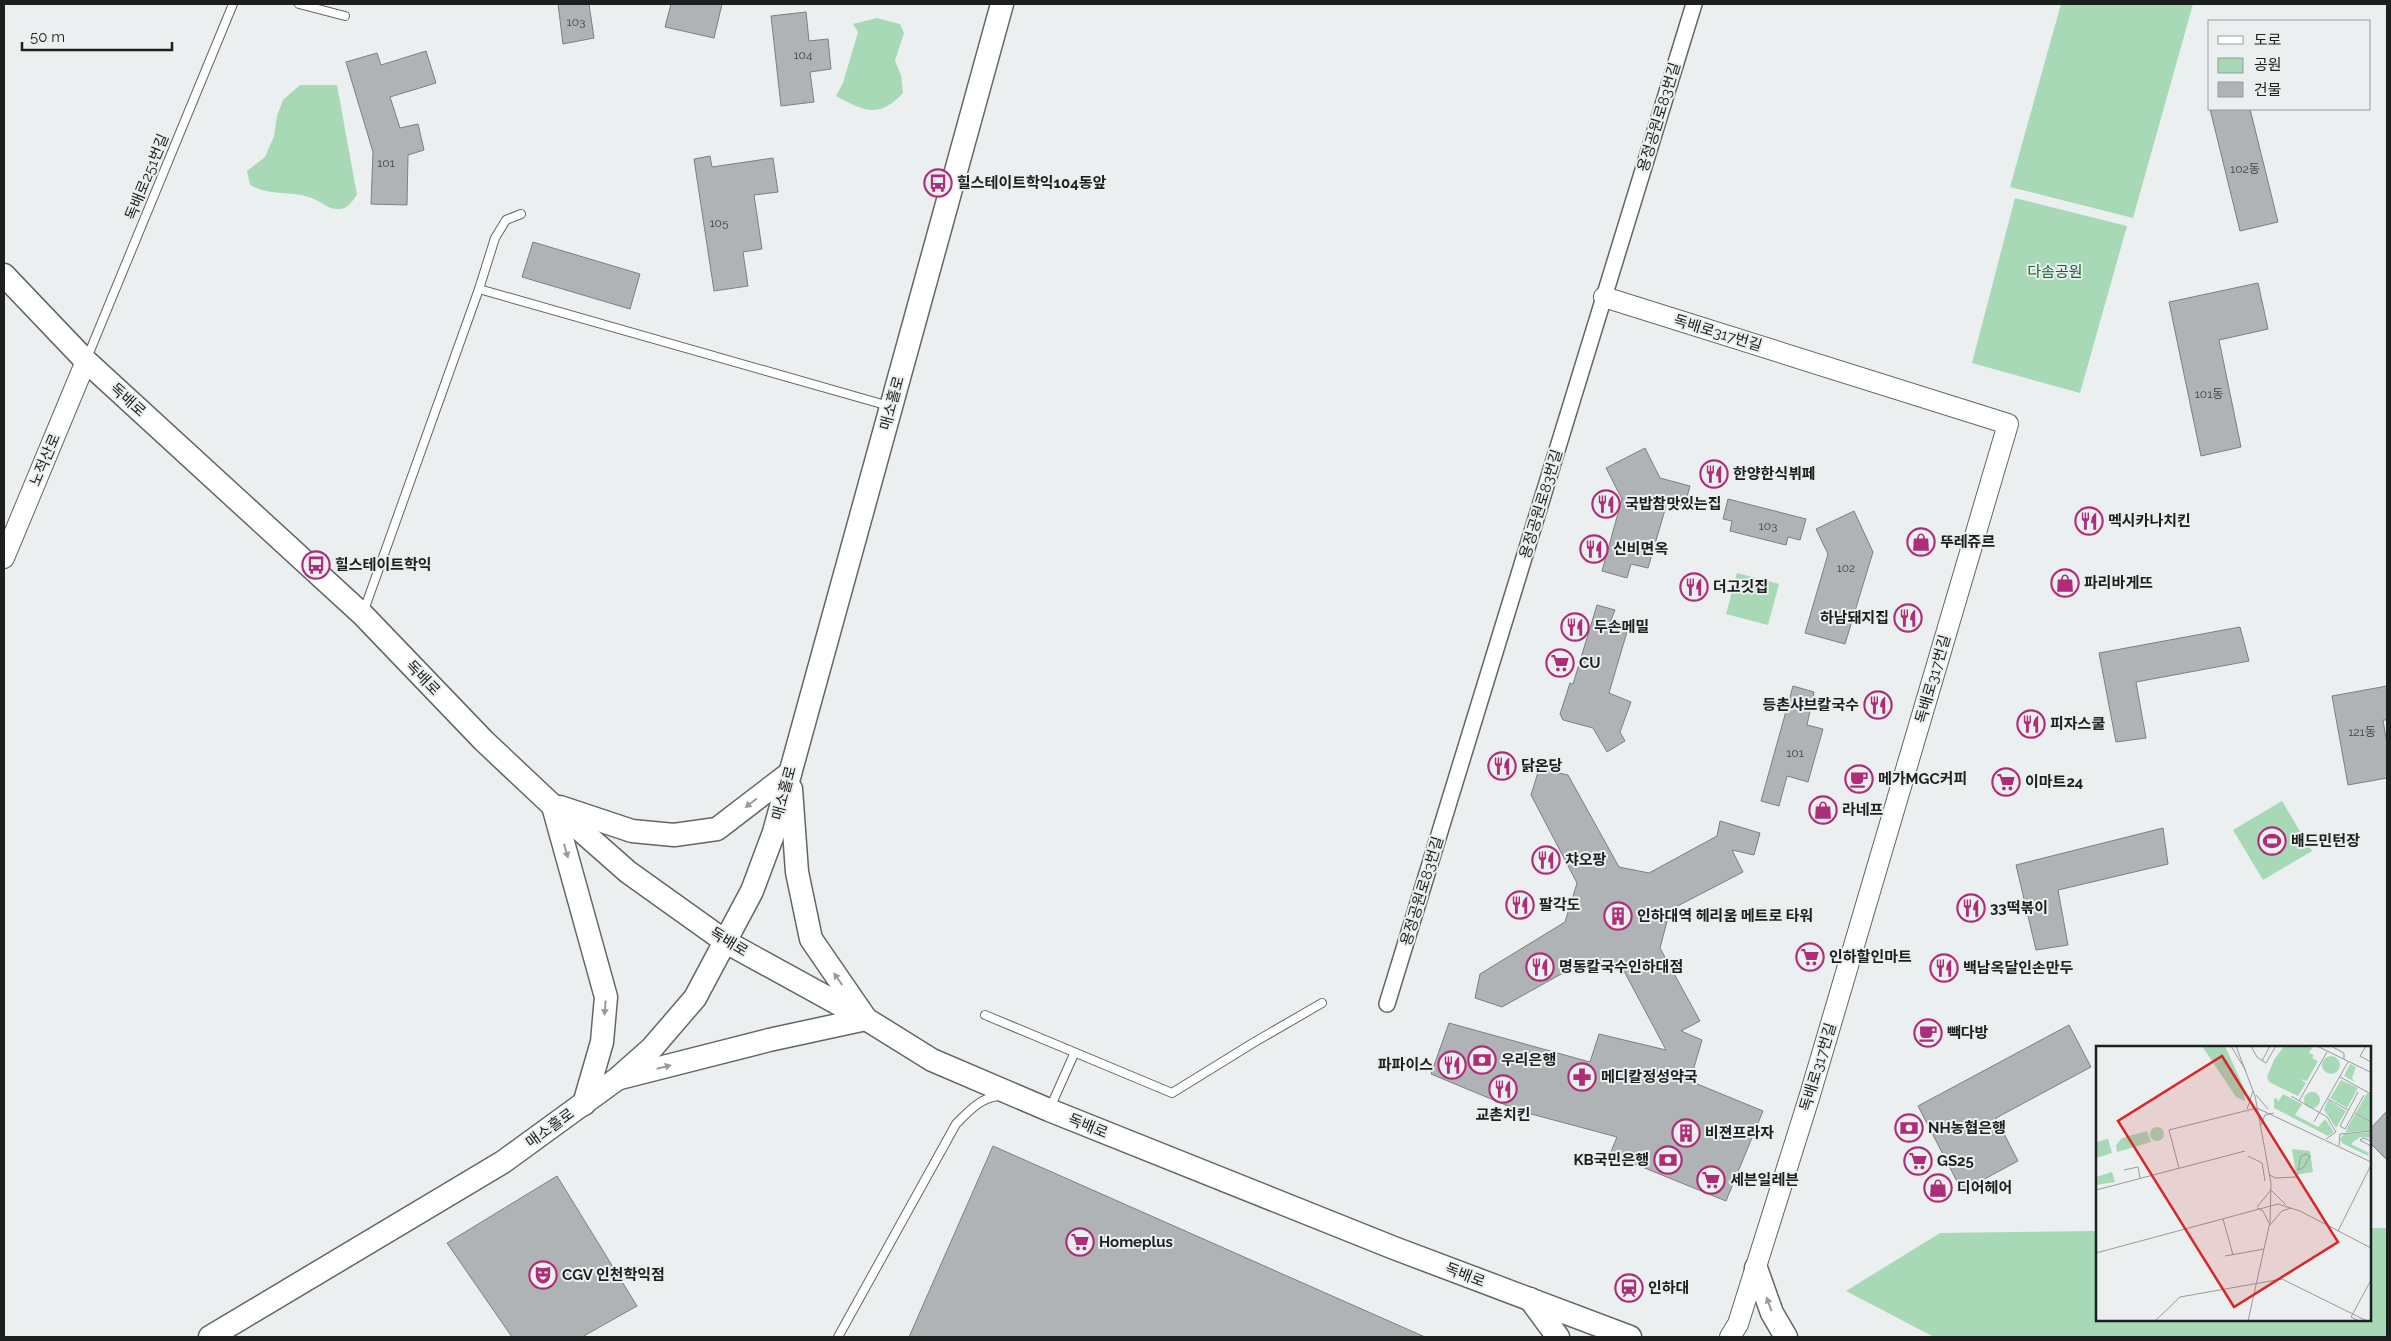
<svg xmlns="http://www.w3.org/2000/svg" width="2391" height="1341" font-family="Raleway,'Noto Sans KR',sans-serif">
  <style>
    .green { fill: #a8d9b6 }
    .building { fill: #b0b3b5; stroke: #7d7f81 }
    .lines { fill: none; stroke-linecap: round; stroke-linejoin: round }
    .service-casing { stroke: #636667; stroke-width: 10 }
    .minor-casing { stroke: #636667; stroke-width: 18 }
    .tertiary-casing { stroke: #636667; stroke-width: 22 }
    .secondary-casing { stroke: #636667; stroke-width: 25 }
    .service { stroke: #fff; stroke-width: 8 }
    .minor { stroke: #fff; stroke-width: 15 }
    .tertiary { stroke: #fff; stroke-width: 20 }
    .secondary { stroke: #fff; stroke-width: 22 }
    .oneway { fill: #999a9a }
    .labels { text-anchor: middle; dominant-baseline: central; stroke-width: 4; stroke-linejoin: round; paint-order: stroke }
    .number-label { font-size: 12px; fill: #424344 }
    .street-label { font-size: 15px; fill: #1d1e1e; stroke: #ebefef }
    .poi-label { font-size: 15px; font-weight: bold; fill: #1d1e1e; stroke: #ebefef; text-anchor: start }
    .park-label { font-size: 15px; fill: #116437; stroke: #ebefef }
    .inset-road { fill: none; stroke: #999b9b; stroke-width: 1 }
    .view { fill: #d62828; fill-opacity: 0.15; stroke: #d62828; stroke-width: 2.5 }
    .inset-edge { fill: none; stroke: #1d1e1e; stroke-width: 2.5 }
  </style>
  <rect width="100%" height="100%" fill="#ebefef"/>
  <g class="green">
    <polygon points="2061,4 2193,4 2133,218 2010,187"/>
    <path d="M 877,18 L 900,24 L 904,33 L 895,61 L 901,75 L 903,93 C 879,119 864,111 836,96 L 843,83 L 858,32 L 853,24 Z"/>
    <path d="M 300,85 L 337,85 L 357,195 C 352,201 348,209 339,209 C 330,210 323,203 314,199 C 294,190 271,197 250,185 L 247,171 L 265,157 L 274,136 L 277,116 L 283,100 Z"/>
    <polygon points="2015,198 2127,226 2080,393 1972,363"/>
    <polygon points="1737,573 1779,584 1768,625 1726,614"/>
    <polygon points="2282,801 2312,851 2263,880 2233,830"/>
    <polygon points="2370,1228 2387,1228 2387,1337 1934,1337 1846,1291 1940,1233 2097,1231 2097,1320 2370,1320"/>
  </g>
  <g class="building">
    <polygon points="558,4 589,4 594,38 563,44"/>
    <polygon points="671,4 722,4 714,38 665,27"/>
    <polygon points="806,12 809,41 828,39 831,69 810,72 814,102 781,106 771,16"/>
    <polygon points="426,51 436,83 390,97 400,128 418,124 424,150 408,155 407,205 371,204 373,152 346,62 377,53 381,65"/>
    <polygon points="2210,109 2250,109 2278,222 2240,231"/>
    <polygon points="710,156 712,167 773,158 778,192 754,195 762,249 743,252 748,286 714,291 694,159"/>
    <polygon points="533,242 640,274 630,309 522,277"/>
    <polygon points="2258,283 2268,329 2219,340 2241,447 2201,456 2169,302"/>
    <polygon points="1645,448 1660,478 1690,486 1684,508 1667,503 1648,568 1631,564 1627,578 1602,571 1622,499 1606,468"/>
    <polygon points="1728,499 1806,519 1800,540 1788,537 1786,545 1730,531 1732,521 1723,519"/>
    <polygon points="1854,511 1873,552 1845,644 1805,633 1828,554 1816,529"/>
    <polygon points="1597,605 1615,610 1611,620 1629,625 1609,693 1631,702 1620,732 1625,741 1607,752 1593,728 1563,720 1560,714 1570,683 1573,684"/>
    <polygon points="2240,627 2249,661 2136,682 2146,738 2116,742 2099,653"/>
    <polygon points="1793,686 1814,692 1807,725 1823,729 1808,782 1787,776 1779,806 1761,801"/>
    <polygon points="2387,686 2387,720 2383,720 2387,744 2387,778 2348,785 2332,696"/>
    <polygon points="1539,769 1568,775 1619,867 1649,873 1717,836 1720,821 1760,833 1754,855 1732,850 1743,872 1670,910 1660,948 1700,1021 1681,1031 1702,1040 1690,1081 1763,1111 1726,1201 1610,1154 1617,1137 1520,1111 1431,1074 1449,1023 1590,1062 1599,1034 1666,1050 1624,971 1579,964 1502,1007 1475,998 1480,974 1565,922 1577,883 1531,795"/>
    <polygon points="2163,828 2168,864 2058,890 2068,945 2036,950 2016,865"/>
    <polygon points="2069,1025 2091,1067 1996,1118 2018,1161 1962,1191 1918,1106"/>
    <polygon points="2387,1111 2387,1160 2370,1143 2370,1129"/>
    <polygon points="993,1146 1425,1337 909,1337"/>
    <polygon points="557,1176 637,1306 582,1337 512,1337 447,1243"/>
  </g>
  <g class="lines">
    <g class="service-casing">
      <g id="service">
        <polyline points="299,4 345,16"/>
        <polyline points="479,289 889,406"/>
        <polyline points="87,358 233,4"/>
        <polyline points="363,613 479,289 495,238 506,220 521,214"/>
        <polyline points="985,1015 1172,1093 1253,1043 1322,1003"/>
        <polyline points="1050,1108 1074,1054"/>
        <path d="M 838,1337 L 956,1124 C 968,1112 980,1098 998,1096"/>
      </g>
    </g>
    <g class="minor-casing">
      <polyline id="minor" points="1387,1004 1694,4"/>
    </g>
    <g class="tertiary-casing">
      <g id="tertiary">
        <polyline points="1604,297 2008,424 1809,1098 1738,1324 1730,1337"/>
        <polyline points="4,558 86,361"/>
      </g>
    </g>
    <g class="secondary-casing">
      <g id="secondary">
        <polyline points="4,275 86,361 363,615 484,741 552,805 628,872 726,942 866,1019 932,1060 1049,1110 1394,1248 1630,1337"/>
        <polyline points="553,806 606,997 602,1042 584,1104"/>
        <polyline points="560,807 632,831 674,835 717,829 790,773"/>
        <polyline points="620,1078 769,1040 866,1019 811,939 797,872 791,789"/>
        <polyline points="1756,1268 1772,1313 1786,1337"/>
        <polyline points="1530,1299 1558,1337"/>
        <polyline points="210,1337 503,1162 617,1079 652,1048 695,998 752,891 774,832 1002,4"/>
      </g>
    </g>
    <use href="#service" class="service"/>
    <use href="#minor" class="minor"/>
    <use href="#tertiary" class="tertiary"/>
    <use href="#secondary" class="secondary"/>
  </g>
  <defs><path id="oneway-solid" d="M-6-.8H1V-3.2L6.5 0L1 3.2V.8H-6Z" transform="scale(1.25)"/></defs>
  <g class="oneway">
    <use href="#oneway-solid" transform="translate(751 803) rotate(143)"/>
    <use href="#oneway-solid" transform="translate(566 851) rotate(74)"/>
    <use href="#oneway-solid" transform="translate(838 979) rotate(-125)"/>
    <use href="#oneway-solid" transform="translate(605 1008) rotate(95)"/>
    <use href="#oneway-solid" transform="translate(664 1067) rotate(-14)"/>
    <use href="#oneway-solid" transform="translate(1769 1304) rotate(-110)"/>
  </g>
  <defs>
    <g id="bus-ring" transform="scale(1.4375)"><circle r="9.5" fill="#ebefef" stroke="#ae2d78" stroke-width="1.5"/><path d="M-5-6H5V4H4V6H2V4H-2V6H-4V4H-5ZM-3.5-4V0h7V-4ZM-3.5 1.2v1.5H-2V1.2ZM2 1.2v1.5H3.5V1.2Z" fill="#ae2d78"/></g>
    <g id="restaurant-ring" transform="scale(1.4375)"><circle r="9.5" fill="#ebefef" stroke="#ae2d78" stroke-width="1.5"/><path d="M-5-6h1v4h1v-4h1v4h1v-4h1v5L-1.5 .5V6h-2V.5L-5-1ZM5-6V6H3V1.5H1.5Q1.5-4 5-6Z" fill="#ae2d78"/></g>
    <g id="shop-ring" transform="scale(1.4375)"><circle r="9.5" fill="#ebefef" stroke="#ae2d78" stroke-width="1.5"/><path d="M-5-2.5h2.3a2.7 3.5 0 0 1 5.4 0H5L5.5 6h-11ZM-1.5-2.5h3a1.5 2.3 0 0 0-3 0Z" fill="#ae2d78"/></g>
    <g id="supermarket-ring" transform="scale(1.4375)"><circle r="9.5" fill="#ebefef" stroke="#ae2d78" stroke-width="1.5"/><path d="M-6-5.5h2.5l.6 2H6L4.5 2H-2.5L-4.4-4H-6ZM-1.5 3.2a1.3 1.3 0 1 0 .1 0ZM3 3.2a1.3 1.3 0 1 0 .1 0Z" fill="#ae2d78"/></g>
    <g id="cafe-ring" transform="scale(1.4375)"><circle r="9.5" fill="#ebefef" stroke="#ae2d78" stroke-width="1.5"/><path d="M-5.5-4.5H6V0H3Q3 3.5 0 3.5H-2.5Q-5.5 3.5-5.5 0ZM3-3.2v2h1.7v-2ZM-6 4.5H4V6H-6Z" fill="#ae2d78"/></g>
    <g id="stadium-ring" transform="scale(1.4375)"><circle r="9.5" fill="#ebefef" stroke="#ae2d78" stroke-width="1.5"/><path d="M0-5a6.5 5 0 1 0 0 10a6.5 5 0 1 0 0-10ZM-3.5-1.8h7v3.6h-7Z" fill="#ae2d78"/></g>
    <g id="building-ring" transform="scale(1.4375)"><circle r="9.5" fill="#ebefef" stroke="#ae2d78" stroke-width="1.5"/><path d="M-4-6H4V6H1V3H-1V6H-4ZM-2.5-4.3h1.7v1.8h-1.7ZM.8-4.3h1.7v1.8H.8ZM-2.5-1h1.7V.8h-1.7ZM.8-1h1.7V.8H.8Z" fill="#ae2d78"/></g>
    <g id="bank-ring" transform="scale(1.4375)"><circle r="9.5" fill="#ebefef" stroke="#ae2d78" stroke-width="1.5"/><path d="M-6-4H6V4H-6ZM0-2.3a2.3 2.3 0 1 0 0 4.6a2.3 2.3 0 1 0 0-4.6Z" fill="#ae2d78"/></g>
    <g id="pharmacy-ring" transform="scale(1.4375)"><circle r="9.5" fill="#ebefef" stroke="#ae2d78" stroke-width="1.5"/><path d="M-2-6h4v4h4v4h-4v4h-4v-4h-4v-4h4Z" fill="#ae2d78"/></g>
    <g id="theatre-ring" transform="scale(1.4375)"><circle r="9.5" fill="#ebefef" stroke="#ae2d78" stroke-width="1.5"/><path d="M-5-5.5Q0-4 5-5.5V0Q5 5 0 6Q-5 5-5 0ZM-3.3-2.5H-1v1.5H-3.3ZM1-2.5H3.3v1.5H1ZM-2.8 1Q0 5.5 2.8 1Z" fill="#ae2d78"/></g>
    <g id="station-ring" transform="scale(1.4375)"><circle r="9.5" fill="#ebefef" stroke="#ae2d78" stroke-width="1.5"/><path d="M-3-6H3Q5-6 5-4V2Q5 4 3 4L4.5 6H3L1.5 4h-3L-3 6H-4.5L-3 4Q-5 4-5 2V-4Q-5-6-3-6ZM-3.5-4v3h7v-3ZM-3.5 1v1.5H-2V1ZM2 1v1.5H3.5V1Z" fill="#ae2d78"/></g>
  </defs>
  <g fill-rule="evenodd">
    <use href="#bus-ring" x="938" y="183"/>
    <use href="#restaurant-ring" x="1714" y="474"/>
    <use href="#restaurant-ring" x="1606" y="504"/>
    <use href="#restaurant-ring" x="2089" y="521"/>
    <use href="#shop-ring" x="1921" y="542"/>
    <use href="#restaurant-ring" x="1594" y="549"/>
    <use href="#bus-ring" x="316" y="565"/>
    <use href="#shop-ring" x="2065" y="583"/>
    <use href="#restaurant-ring" x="1694" y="587"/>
    <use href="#restaurant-ring" x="1908" y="618"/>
    <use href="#restaurant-ring" x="1575" y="627"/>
    <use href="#supermarket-ring" x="1560" y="663"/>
    <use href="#restaurant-ring" x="1878" y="705"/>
    <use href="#restaurant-ring" x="2031" y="724"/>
    <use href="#restaurant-ring" x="1502" y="766"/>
    <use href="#cafe-ring" x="1859" y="779"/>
    <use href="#supermarket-ring" x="2006" y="782"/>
    <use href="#shop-ring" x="1823" y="810"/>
    <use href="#stadium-ring" x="2272" y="841"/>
    <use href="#restaurant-ring" x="1546" y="860"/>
    <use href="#restaurant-ring" x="1520" y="905"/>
    <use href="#restaurant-ring" x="1971" y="908"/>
    <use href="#building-ring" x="1618" y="916"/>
    <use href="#supermarket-ring" x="1810" y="957"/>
    <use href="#restaurant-ring" x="1540" y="967"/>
    <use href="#restaurant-ring" x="1944" y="968"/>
    <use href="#cafe-ring" x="1928" y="1033"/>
    <use href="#bank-ring" x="1482" y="1060"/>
    <use href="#restaurant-ring" x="1452" y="1065"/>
    <use href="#pharmacy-ring" x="1582" y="1077"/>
    <use href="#restaurant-ring" x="1503" y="1089"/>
    <use href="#bank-ring" x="1909" y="1128"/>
    <use href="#building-ring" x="1686" y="1133"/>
    <use href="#bank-ring" x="1668" y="1160"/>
    <use href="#supermarket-ring" x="1918" y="1161"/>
    <use href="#supermarket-ring" x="1711" y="1180"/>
    <use href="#shop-ring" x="1938" y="1188"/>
    <use href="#supermarket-ring" x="1080" y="1242"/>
    <use href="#theatre-ring" x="543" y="1275"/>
    <use href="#station-ring" x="1629" y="1288"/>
  </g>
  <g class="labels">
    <g class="number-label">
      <text x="576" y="22">103</text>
      <text x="803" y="55">104</text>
      <text x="386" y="163">101</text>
      <text x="2245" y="169">102동</text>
      <text x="719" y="223">105</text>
      <text x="2209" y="394">101동</text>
      <text x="1768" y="526">103</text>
      <text x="1846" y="568">102</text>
      <text x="2362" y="732">121동</text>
      <text x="1795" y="753">101</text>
    </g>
    <g class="street-label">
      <text transform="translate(1659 117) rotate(-73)">용정공원로83번길</text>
      <text transform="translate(147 177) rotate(-68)">독배로251번길</text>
      <text transform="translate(1718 333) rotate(17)">독배로317번길</text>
      <text transform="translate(128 400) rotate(42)">독배로</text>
      <text transform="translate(892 403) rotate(-75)">매소홀로</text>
      <text transform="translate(45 460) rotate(-67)">노적산로</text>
      <text transform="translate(1541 504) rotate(-73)">용정공원로83번길</text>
      <text transform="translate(423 678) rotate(46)">독배로</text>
      <text transform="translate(1933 679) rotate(-74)">독배로317번길</text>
      <text transform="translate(784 793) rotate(-75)">매소홀로</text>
      <text transform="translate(1422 891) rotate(-73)">용정공원로83번길</text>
      <text transform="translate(729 942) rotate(31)">독배로</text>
      <text transform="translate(1818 1067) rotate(-73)">독배로317번길</text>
      <text transform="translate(1088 1126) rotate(22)">독배로</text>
      <text transform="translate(550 1128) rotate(-36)">매소홀로</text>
      <text transform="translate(1465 1275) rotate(21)">독배로</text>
    </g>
    <g class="poi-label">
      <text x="957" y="183">힐스테이트학익104동앞</text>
      <text x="1733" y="474">한양한식뷔페</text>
      <text x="1625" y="504">국밥참맛있는집</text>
      <text x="2108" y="521">멕시카나치킨</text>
      <text x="1940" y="542">뚜레쥬르</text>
      <text x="1613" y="549">신비면옥</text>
      <text x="335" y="565">힐스테이트학익</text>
      <text x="2084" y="583">파리바게뜨</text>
      <text x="1713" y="587">더고깃집</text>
      <text x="1889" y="618" text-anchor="end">하남돼지집</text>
      <text x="1594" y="627">두손메밀</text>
      <text x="1579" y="663">CU</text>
      <text x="1859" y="705" text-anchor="end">등촌샤브칼국수</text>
      <text x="2050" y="724">피자스쿨</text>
      <text x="1521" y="766">닭온당</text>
      <text x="1878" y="779">메가MGC커피</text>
      <text x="2025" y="782">이마트24</text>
      <text x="1842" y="810">라네프</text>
      <text x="2291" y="841">배드민턴장</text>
      <text x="1565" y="860">챠오팡</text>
      <text x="1539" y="905">팔각도</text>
      <text x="1990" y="908">33떡볶이</text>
      <text x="1637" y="916">인하대역 헤리움 메트로 타워</text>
      <text x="1829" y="957">인하할인마트</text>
      <text x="1559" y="967">명동칼국수인하대점</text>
      <text x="1963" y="968">백남옥달인손만두</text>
      <text x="1947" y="1033">빽다방</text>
      <text x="1501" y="1060">우리은행</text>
      <text x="1433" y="1065" text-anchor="end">파파이스</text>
      <text x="1601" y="1077">메디칼정성약국</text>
      <text x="1503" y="1115" text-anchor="middle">교촌치킨</text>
      <text x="1928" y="1128">NH농협은행</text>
      <text x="1705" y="1133">비젼프라자</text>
      <text x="1649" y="1160" text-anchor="end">KB국민은행</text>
      <text x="1937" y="1161">GS25</text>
      <text x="1730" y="1180">세븐일레븐</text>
      <text x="1957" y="1188">디어헤어</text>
      <text x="1099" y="1242">Homeplus</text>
      <text x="562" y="1275">CGV 인천학익점</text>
      <text x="1648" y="1288">인하대</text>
    </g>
    <g class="park-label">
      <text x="2055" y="272">다솜공원</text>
    </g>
  </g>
  <g transform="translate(2096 1046)">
    <rect width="275" height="275" fill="#ebefef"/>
    <path d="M 106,0 L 129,0 L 147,40 L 149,55 L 140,51 ZM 188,0 L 212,0 L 216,2 L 213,7 L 218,9 L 216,12 L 222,15 L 211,35 L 204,33 L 210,37 L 202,50 L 173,36 L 171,31 L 178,14 ZM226 19a9 9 0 1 1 18 0a9 9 0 1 1-18 0ZM 254,18 L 260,21 L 256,32 L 259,36 L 248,30 ZM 245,34 L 262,42 L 251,62 L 234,52 ZM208 54a8 8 0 1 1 16 0a8 8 0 1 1-16 0ZM 271,47 L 275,49 L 275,75 L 260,67 ZM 187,48 L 206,58 L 199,69 L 222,81 L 229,73 L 238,86 L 232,90 L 178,62 L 178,53 L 181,52 L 182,56 ZM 232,54 L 250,65 L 240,82 L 228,64 ZM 259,68 L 275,76 L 274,85 L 249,86 ZM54 88a7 7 0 1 1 14 0a7 7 0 1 1-14 0ZM 51,85 L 55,96 L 21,106 L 20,99 L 26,92 ZM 275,86 L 275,92 L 264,91 L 255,98 L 273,107 L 272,110 L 246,97 L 244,93 L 248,88 ZM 12,93 L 16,107 L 0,112 L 0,96 ZM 196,103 L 214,105 L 217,126 L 200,129 ZM 16,126 L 19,136 L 0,139 L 0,131 Z" fill="#a8d9b6"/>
    <path class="inset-road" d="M 135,0 L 150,25M 140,0 L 159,50 L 175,137 L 174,176 L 152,275M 155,0 L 161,11 L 170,17 L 180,0M 221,0 L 274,26M 235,0 L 248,7 L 248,13M 270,0 L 264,10 L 275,16M 166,15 L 174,0M 244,31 L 275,48M 262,46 L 244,80 L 249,83 L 268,49M 160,49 L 172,63M 195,50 L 231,71 L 240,86 L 230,93M 232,53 L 252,64M 203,55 L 231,6M 161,62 L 275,116M 151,63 L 157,45M 259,67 L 275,76M 218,76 L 252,16M 165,79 L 169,69 L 178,67M 275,95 L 267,92 L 264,94 L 275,100M 243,100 L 244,88 L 275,85M 152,110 L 166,117 L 169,135M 213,111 L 208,121 L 202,124 L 205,110 L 210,108 L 215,111M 83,122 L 73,84 L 161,62M 28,124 L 42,121 L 44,132M 174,129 L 179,132 L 201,131M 0,144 L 149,105M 161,161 L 175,144 L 190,159M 161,162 L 167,165 L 173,177M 127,173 L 137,209M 174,179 L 186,165 L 195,162M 242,185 L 275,119M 0,207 L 182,158 L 204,165 L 275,202M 129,210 L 168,203M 59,275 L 84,251 L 186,233 L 271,275M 263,275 L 255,271 L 275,234"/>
    <path class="view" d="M 126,10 L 242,196 L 138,261 L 22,75 Z"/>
    <rect width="275" height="275" class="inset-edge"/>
  </g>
  <rect width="2391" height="1341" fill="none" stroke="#1d1e1e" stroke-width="10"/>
  <rect x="2208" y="20" width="162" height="90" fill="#ebefef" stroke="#999b9b"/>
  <rect x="2218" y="36" width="25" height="8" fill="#ffffff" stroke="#999b9b"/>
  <text x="2254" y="45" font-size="15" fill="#1d1e1e">도로</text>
  <rect x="2218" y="58" width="25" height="15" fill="#a8d9b6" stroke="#999b9b"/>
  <text x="2254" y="70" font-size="15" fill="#1d1e1e">공원</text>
  <rect x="2218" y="82" width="25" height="15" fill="#b0b3b5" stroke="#999b9b"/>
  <text x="2254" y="95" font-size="15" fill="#1d1e1e">건물</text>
  <path d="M22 42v8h150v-8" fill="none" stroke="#1d1e1e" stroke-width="2.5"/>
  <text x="30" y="42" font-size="15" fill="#1d1e1e" stroke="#ebefef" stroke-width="4" paint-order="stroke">50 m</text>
</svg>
